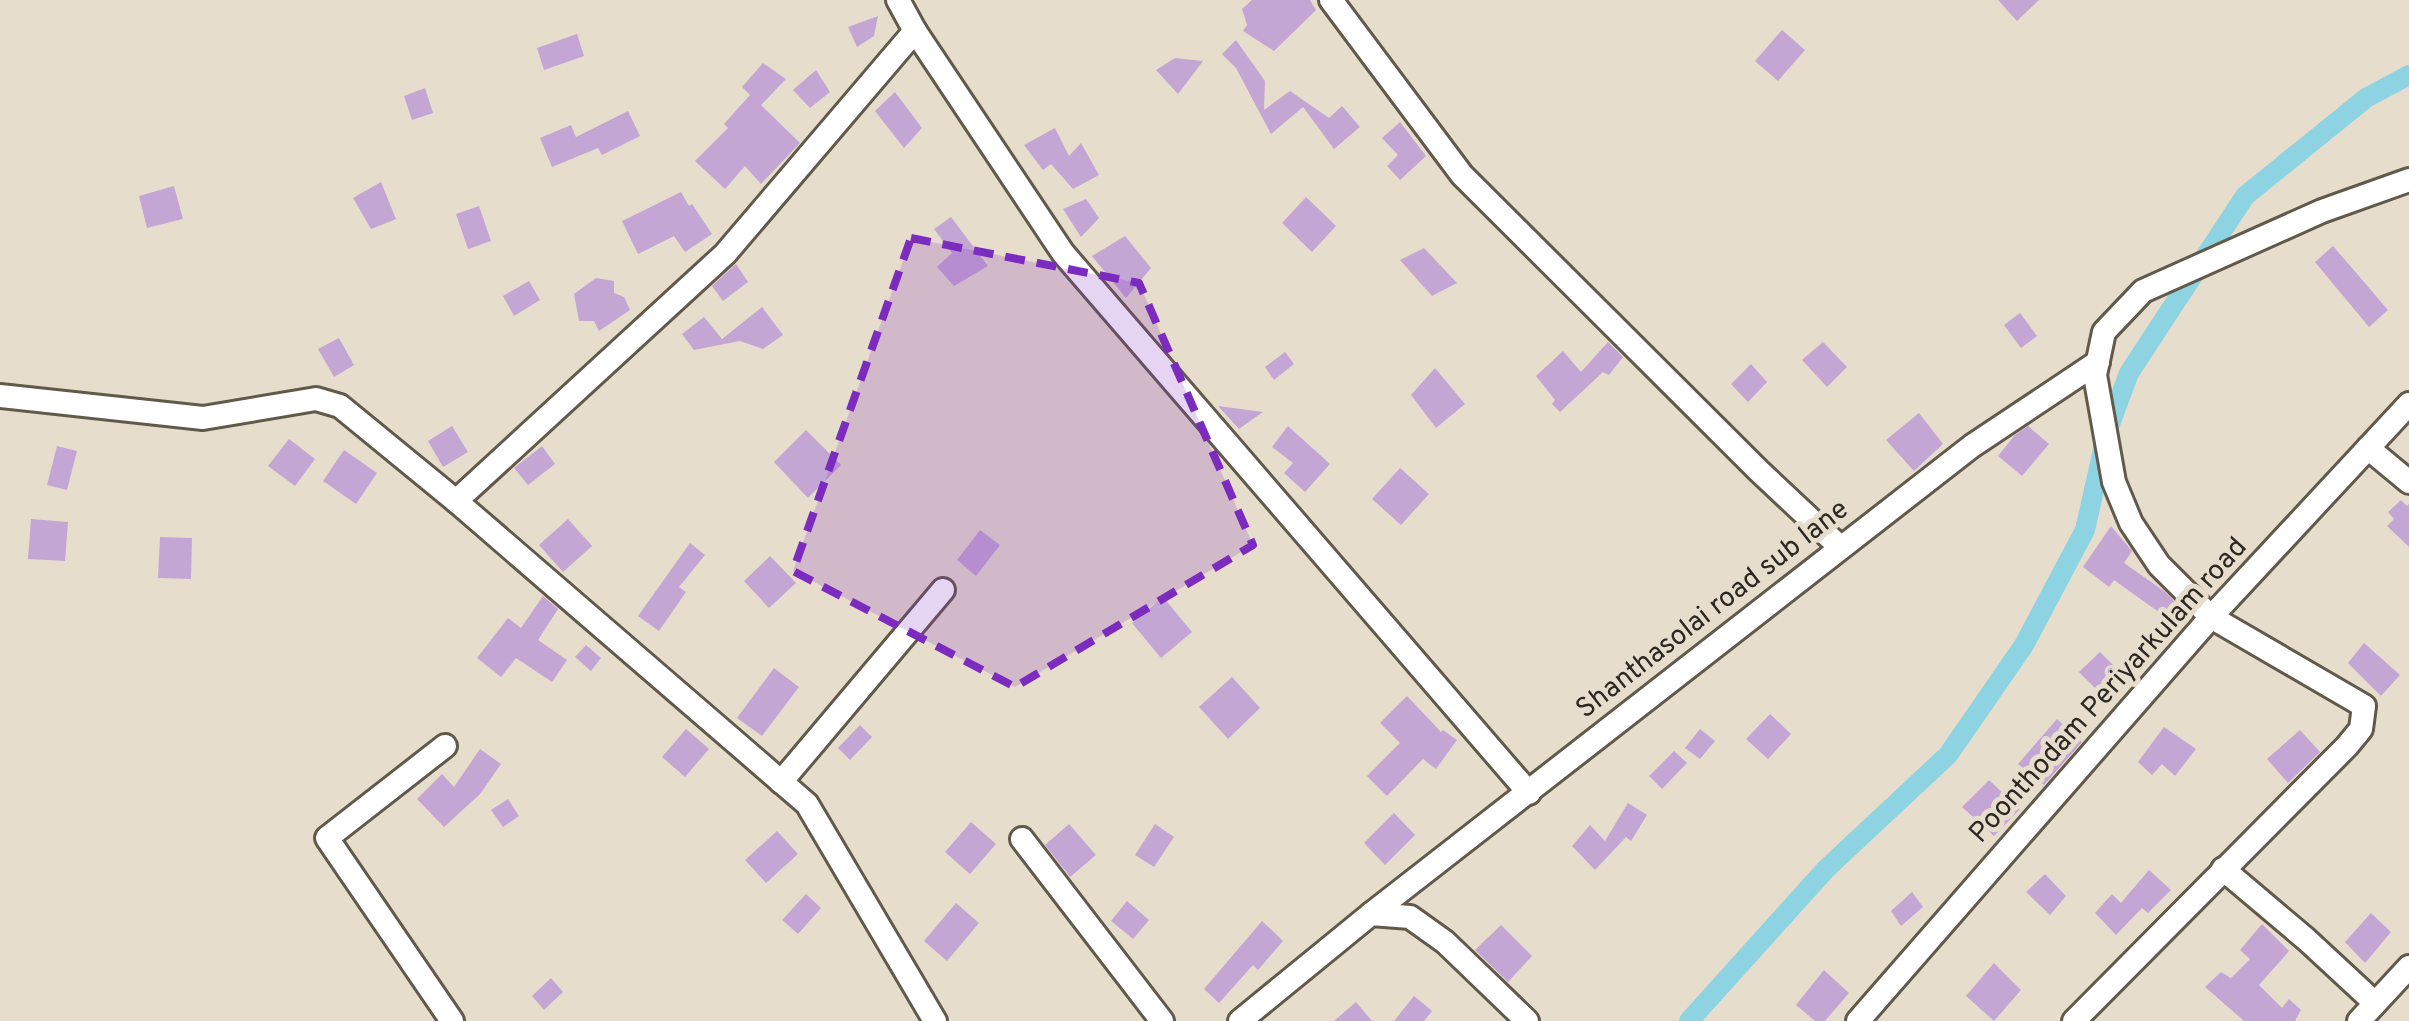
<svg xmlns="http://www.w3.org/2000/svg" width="2409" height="1021" font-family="Overpass,sans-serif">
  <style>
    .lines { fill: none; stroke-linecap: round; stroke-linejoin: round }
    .canal { stroke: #8ed3e2; stroke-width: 20 }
    .building { fill: #c4a6d5 }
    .minor-casing { stroke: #61594a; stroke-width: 28 }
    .minor { stroke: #fff; stroke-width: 22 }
    .marked { fill: #7b2cbf; fill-opacity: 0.2; stroke: #7b2cbf; stroke-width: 8; stroke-dasharray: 20 12; stroke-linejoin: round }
    .labels { text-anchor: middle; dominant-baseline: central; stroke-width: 10; stroke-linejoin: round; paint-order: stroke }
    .street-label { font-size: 28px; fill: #2b2721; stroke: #e7ddcd }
  </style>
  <rect width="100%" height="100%" fill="#e7ddcd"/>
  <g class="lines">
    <polyline class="canal" points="1689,1021 1826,869 1948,755 2024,645 2085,530 2107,432 2129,373 2245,196 2366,98 2409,75"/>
  </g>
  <g class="building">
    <polygon points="1252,0 1310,0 1316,10 1274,51 1243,31 1247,25 1242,9"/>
    <polygon points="1998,0 2039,0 2017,21"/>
    <polygon points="878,16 874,36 857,47 848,27"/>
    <polygon points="1782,30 1805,50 1778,81 1755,61"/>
    <polygon points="577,34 584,56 544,70 537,48"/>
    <polygon points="1236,40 1265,81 1264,110 1290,91 1329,118 1342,106 1360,127 1334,149 1303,107 1271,134 1236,68 1222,54"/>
    <polygon points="1175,58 1203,61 1178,94 1156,70"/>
    <polygon points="763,63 786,79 761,105 800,143 761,184 745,166 725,189 695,161 728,128 724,124 750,95 742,87"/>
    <polygon points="816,70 830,92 810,108 793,90"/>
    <polygon points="425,88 433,113 412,120 404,96"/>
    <polygon points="895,92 922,128 904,148 875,111"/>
    <polygon points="628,111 640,136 602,155 598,148 552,167 540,138 571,125 576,137"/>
    <polygon points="1400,122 1426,156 1400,180 1387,166 1398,155 1382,138"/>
    <polygon points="1055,128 1069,156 1081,143 1099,175 1073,189 1051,164 1043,170 1024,145"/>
    <polygon points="381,182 396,219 371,229 353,198"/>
    <polygon points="174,186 183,219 147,228 139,196"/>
    <polygon points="681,192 689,206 692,204 712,234 685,252 674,236 638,254 622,221"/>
    <polygon points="1306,197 1336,226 1312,252 1282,223"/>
    <polygon points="1086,199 1099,218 1081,237 1063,209"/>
    <polygon points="479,206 491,241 468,249 456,214"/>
    <polygon points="951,217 988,266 954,286 937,267 952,253 934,229"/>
    <polygon points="1125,236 1151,268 1126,298 1092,256"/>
    <polygon points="2333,246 2388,310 2369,327 2315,262"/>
    <polygon points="1424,248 1457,283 1432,296 1400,260"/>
    <polygon points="736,264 748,282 723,301 712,286"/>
    <polygon points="596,278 614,281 614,293 624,297 630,310 599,331 594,321 579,321 574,294"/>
    <polygon points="529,281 540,300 514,316 503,296"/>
    <polygon points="762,307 783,335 763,349 740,341 694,350 682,334 704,317 722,339"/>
    <polygon points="2020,313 2037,336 2021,348 2004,325"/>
    <polygon points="339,338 354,365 334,377 318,349"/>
    <polygon points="1608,342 1623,357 1609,375 1603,372 1560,412 1552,404 1555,400 1536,376 1563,351 1581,372"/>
    <polygon points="1823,342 1847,367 1827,387 1802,360"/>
    <polygon points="1285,352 1294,364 1274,380 1265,367"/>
    <polygon points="1751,364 1767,382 1748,402 1731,384"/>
    <polygon points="1435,368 1465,404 1436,428 1411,395"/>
    <polygon points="1218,406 1263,412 1239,429"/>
    <polygon points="1919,413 1943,444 1914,471 1886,440"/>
    <polygon points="452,426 468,452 443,467 428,441"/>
    <polygon points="1288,426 1330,464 1305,492 1284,473 1293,463 1272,447"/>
    <polygon points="2028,426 2049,444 2022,476 1998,456 2015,435"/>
    <polygon points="806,430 841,465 808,498 774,462"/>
    <polygon points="289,439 315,459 295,486 268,466"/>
    <polygon points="57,446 77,451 67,490 47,485"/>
    <polygon points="542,446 555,464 528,485 514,468"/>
    <polygon points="344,450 377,473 356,504 323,481"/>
    <polygon points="1400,468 1429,494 1401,525 1372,499"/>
    <polygon points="2401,500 2407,506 2409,504 2409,547 2387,526 2394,519 2388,512"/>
    <polygon points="31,519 68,522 65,561 28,559"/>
    <polygon points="568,519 592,546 563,572 539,545"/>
    <polygon points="2111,526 2132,551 2124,563 2164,591 2190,617 2181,628 2114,580 2109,587 2083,567"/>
    <polygon points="980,530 1000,545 976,576 957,560"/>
    <polygon points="160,537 192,538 191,579 158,578"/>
    <polygon points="690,543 705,555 679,587 686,592 659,631 638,616"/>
    <polygon points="770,556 796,583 769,608 744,581"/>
    <polygon points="543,596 558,609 538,640 567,660 552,682 516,658 501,677 477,658 508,618 521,628"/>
    <polygon points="1163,597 1192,632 1161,658 1132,623"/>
    <polygon points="2364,643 2400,675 2381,696 2348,663"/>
    <polygon points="586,645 601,658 591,671 575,657"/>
    <polygon points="2100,652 2128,680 2109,702 2079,672"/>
    <polygon points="774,668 799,687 762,736 737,718"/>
    <polygon points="1232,677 1260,708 1228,739 1199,707"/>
    <polygon points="1407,696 1441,732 1443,730 1457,740 1436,769 1423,759 1387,796 1367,776 1400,743 1380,723"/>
    <polygon points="1770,714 1791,734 1768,759 1746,739"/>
    <polygon points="2057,719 2082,742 2044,785 2018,764"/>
    <polygon points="860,725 872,737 850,760 838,748"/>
    <polygon points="2164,727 2196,749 2175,776 2162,764 2152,775 2138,762"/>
    <polygon points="686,729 709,749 685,777 662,757"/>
    <polygon points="1700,729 1715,741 1700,759 1685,748"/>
    <polygon points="2300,730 2320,752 2288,783 2267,759"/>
    <polygon points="480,749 501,764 480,794 444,827 417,799 442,774 454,787"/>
    <polygon points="1674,751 1687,763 1662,789 1649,776"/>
    <polygon points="1989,780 2020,809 1994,836 1962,807"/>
    <polygon points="508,799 519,816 503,827 491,810"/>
    <polygon points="1628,803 1647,815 1631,841 1626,837 1595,870 1572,846 1590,825 1605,841"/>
    <polygon points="1394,813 1415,835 1385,865 1364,843"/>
    <polygon points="971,822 996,844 970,874 945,852"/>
    <polygon points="1069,824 1096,855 1070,877 1045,845"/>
    <polygon points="1155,824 1174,837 1154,867 1135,855"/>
    <polygon points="777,831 798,854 766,883 745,860"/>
    <polygon points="2149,870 2171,890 2148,913 2142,908 2116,935 2095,913 2112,894 2121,903"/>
    <polygon points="2045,874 2066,896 2050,915 2026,892"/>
    <polygon points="1912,892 1923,907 1901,926 1891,911"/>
    <polygon points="806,894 821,908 798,934 782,920"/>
    <polygon points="1127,901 1149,920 1133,939 1111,921"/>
    <polygon points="956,903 979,923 947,961 924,941"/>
    <polygon points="2371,913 2391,932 2365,963 2345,942"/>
    <polygon points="1262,921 1283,941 1258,970 1253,965 1219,1003 1204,989"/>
    <polygon points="2262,924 2289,951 2259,985 2282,1008 2289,999 2301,1010 2295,1021 2244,1021 2205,987 2221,972 2231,978 2250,959 2240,950"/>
    <polygon points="1501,925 1532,956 1508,982 1475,950"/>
    <polygon points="1994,963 2021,990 1994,1021 1966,996"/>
    <polygon points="1824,970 1849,993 1825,1021 1815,1021 1796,1005"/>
    <polygon points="551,978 563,992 544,1010 532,996"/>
    <polygon points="1414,996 1432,1011 1424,1021 1394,1021"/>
    <polygon points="1356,1002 1372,1021 1334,1021"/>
  </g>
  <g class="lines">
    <g class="minor-casing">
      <g id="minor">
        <polyline points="898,0 915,31 1063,253 1529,793"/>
        <polyline points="1331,0 1462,175 1759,471 1840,547"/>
        <polyline points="0,396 203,418 316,399 340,406 456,501 807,804 935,1021"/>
        <polyline points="2368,448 2409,482"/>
        <polyline points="456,501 725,254 915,31"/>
        <polyline points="445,746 327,838 452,1021"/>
        <polyline points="781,782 943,590"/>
        <polyline points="1022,839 1162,1021"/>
        <polyline points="2223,869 2307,940 2375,1003"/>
        <polyline points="1371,914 1972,446 2098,362"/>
        <polyline points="1240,1021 1371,914 1410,917 1445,942 1527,1021"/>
        <polyline points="1858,1021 2211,617 2409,404"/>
        <polyline points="2074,1021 2347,746 2361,729 2364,706 2211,617 2159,565 2131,523 2114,482 2095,375 2104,332 2143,291 2322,211 2409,180"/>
        <polyline points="2359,1021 2409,967"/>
      </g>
    </g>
    <use href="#minor" class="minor"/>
  </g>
  <path class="marked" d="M 911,238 L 1139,283 L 1253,545 L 1015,687 L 793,571 Z"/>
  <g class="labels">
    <g class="street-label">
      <text transform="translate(1713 610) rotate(-38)">Shanthasolai road sub lane</text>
      <text transform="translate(2109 691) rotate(-48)">Poonthodam Periyarkulam road</text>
    </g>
  </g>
</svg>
